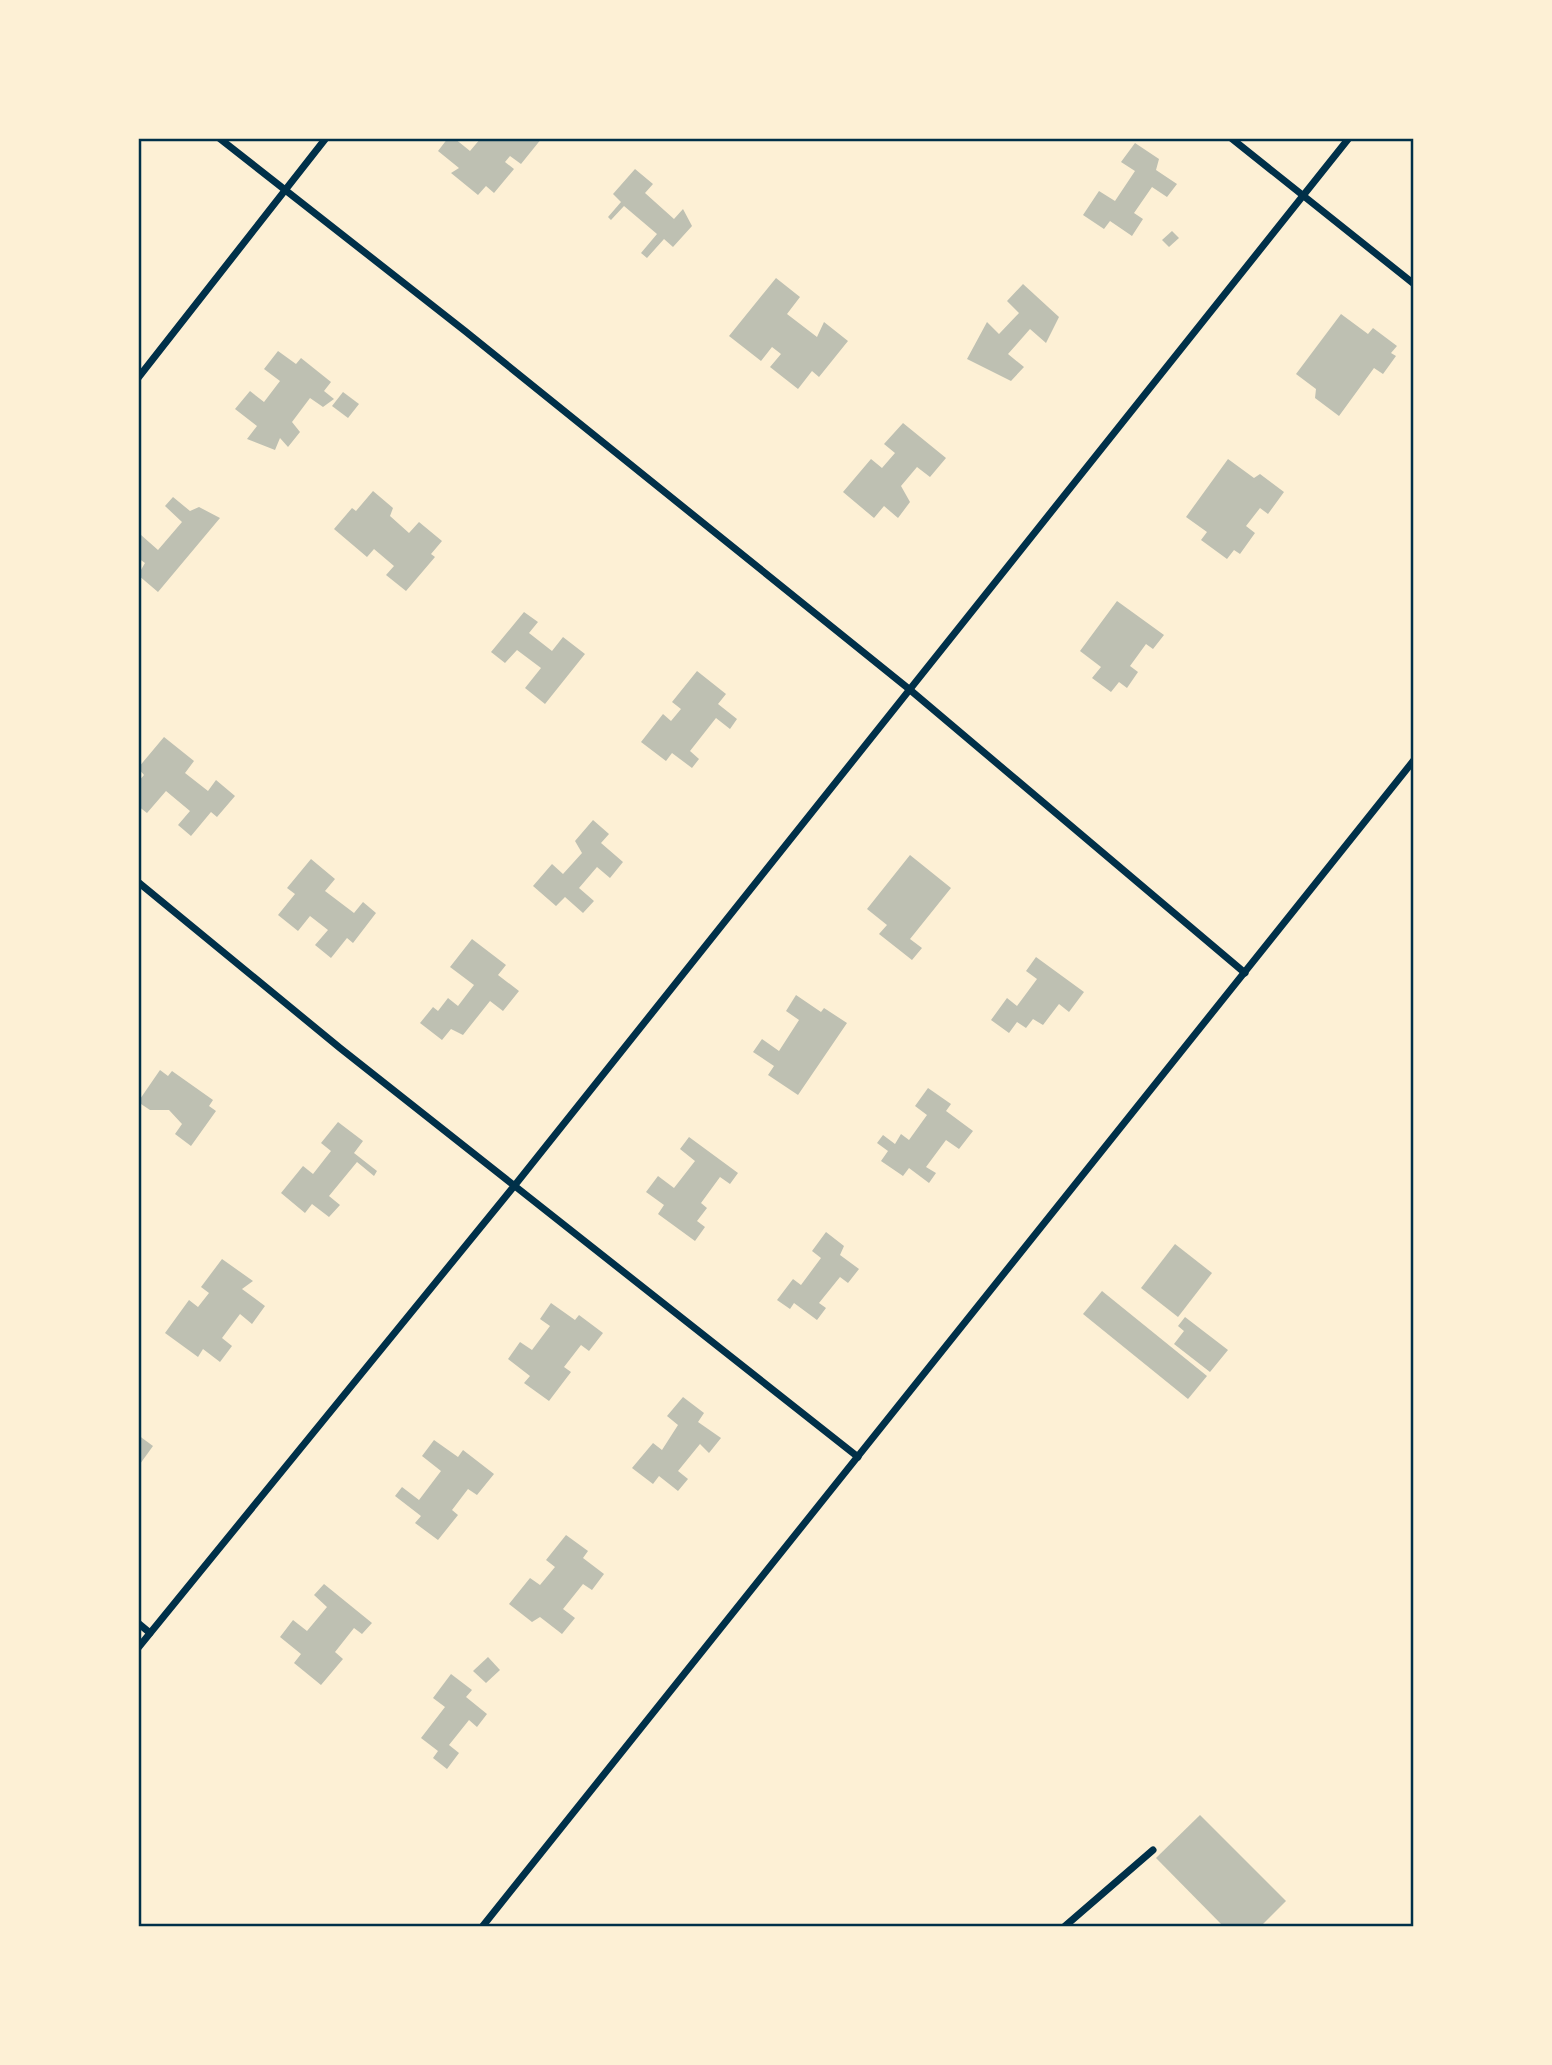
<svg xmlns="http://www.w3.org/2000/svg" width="1552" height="2065" font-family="'Times New Roman',serif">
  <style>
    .building { fill: #bec0b2 }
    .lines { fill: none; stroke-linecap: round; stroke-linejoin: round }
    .minor { stroke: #003049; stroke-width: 7 }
    .neatline { fill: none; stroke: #003049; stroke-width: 2.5 }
  </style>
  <rect width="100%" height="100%" fill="#fdf0d5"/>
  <g class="building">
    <polygon points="448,138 454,138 470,151 481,138 542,138 521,164 510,156 505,162 514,169 494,193 486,186 478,195 451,173 459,168 438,151"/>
    <polygon points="1135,143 1159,159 1156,170 1177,184 1167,197 1152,187 1134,213 1143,219 1132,236 1110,221 1104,229 1083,215 1099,191 1115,201 1135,171 1121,162"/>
    <polygon points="635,169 653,184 645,193 674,219 683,209 692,226 673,247 664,239 647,258 641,253 657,234 624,206 611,220 608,217 621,202 613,194"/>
    <polygon points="1172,231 1179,238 1169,247 1162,240"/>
    <polygon points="776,278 800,297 787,314 817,337 824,322 848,341 819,377 812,371 798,389 770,367 781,354 772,347 761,361 729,336"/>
    <polygon points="1023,284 1059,317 1046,343 1030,329 1008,354 1024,367 1011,381 967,359 987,322 999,334 1019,313 1007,301"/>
    <polygon points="1341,314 1368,334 1373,328 1397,346 1391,353 1396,356 1383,374 1374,368 1339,416 1315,398 1316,389 1296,374"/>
    <polygon points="278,351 296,364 301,358 331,382 324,391 334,399 323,407 310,398 292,422 300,432 288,447 280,438 275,450 247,439 257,426 235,409 250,391 264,402 280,381 264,369"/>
    <polygon points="343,392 359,404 348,418 332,406"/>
    <polygon points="903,423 946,458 930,477 917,467 901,486 910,502 898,518 884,506 874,518 843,492 871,459 882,468 895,453 884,444"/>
    <polygon points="1228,459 1254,478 1260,474 1284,492 1268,514 1260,508 1246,526 1255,533 1240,554 1234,550 1227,559 1201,540 1207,532 1186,517"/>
    <polygon points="373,491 393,508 390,516 409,533 419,522 442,541 431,554 435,557 406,591 386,575 394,566 374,549 367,557 334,529 352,508 356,511"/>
    <polygon points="173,497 190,511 199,507 220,518 158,592 138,575 145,563 138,558 138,537 141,535 158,550 182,522 165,506"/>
    <polygon points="1117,601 1164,635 1153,649 1146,644 1130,666 1138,672 1127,688 1119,682 1111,692 1092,678 1101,667 1080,651"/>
    <polygon points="524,612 538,622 529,633 552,651 563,637 585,654 545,704 525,688 541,668 517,650 505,663 491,652"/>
    <polygon points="697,671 726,694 718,704 737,719 730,729 716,718 690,751 699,759 692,768 672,753 666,761 641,742 663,714 671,721 681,709 672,702"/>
    <polygon points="164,737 194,761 185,773 208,791 216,780 235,796 217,817 211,812 191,836 178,825 190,811 166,791 147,813 138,806 138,782 144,775 138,768"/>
    <polygon points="593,820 609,834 601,843 623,862 610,878 597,867 579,888 594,901 583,913 565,897 556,906 533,886 552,864 563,874 582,853 575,841"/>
    <polygon points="910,855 951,888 910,939 922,948 912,960 879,934 887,925 867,909"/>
    <polygon points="311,859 335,879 325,891 354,913 363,902 376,913 353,943 347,938 331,958 315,945 328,930 310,916 298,931 278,915 295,894 287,888"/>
    <polygon points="472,939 506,965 498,975 519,991 503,1011 490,1001 463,1035 451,1029 442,1040 420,1023 433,1007 438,1011 448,998 458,1006 474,985 450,967"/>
    <polygon points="1036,957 1084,992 1069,1012 1059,1004 1043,1025 1033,1019 1026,1028 1017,1022 1009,1033 991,1020 1007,998 1017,1006 1037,979 1026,971"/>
    <polygon points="796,995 821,1012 824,1008 847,1023 798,1095 768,1075 774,1066 753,1052 762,1039 779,1051 799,1020 786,1011"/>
    <polygon points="160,1070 168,1076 172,1071 213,1100 209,1106 216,1111 191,1146 175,1134 182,1124 169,1110 150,1110 138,1102"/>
    <polygon points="928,1088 951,1104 946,1111 973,1131 959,1149 946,1140 926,1167 936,1173 929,1183 909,1168 903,1176 881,1161 888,1151 877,1143 883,1135 895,1144 901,1134 909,1140 927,1115 915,1106"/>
    <polygon points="338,1122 363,1141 354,1153 377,1171 374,1176 357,1162 329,1196 340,1205 329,1217 312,1204 305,1213 281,1193 303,1166 313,1174 331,1151 321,1143"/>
    <polygon points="689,1137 738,1173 730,1184 720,1177 701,1203 707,1208 697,1221 705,1227 695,1241 658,1214 664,1205 646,1192 658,1176 674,1188 695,1161 680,1149"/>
    <polygon points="826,1232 844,1246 840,1255 859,1269 848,1283 840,1277 819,1303 826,1308 817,1320 794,1303 790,1309 777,1300 793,1279 801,1285 821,1258 812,1251"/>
    <polygon points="1175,1244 1212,1273 1178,1317 1141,1288"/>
    <polygon points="222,1259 253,1281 242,1289 265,1306 252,1324 240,1314 222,1338 232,1346 220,1362 203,1349 198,1357 165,1333 189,1300 198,1307 209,1293 201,1287"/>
    <polygon points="1102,1291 1207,1376 1188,1399 1083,1314"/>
    <polygon points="551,1303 575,1320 579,1315 603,1333 589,1351 581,1345 564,1367 571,1372 549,1401 524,1383 530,1376 508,1359 520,1342 532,1350 550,1326 540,1319"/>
    <polygon points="1185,1317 1228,1350 1210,1372 1174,1344 1184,1331 1178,1326"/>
    <polygon points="683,1397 704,1413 698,1422 721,1438 709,1453 700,1444 678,1471 688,1479 678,1491 659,1476 653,1484 632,1468 653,1443 662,1450 678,1425 667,1416"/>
    <polygon points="138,1435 153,1446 140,1464 138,1462"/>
    <polygon points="434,1440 458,1457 463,1450 494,1474 477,1495 468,1489 452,1510 458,1515 438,1540 415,1523 421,1516 395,1496 402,1487 419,1500 441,1471 422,1456"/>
    <polygon points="566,1535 588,1551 583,1558 604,1574 592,1590 583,1584 563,1609 575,1618 562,1634 540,1617 532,1622 509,1604 530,1578 540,1585 555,1567 546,1560"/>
    <polygon points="324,1584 372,1623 362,1634 354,1628 335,1652 343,1659 321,1685 294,1663 301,1654 280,1637 293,1620 307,1631 327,1607 314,1595"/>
    <polygon points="488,1657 500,1670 486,1683 473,1671"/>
    <polygon points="451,1674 472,1690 466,1697 487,1714 477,1727 469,1720 449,1745 459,1753 447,1769 433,1758 438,1751 421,1738 445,1707 433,1698"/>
    <polygon points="1200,1815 1286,1901 1260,1927 1224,1927 1156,1858"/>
  </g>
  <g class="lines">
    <g class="minor">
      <polyline points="219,138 465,331 909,689 1245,973"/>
      <polyline points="1231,138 1414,284"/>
      <polyline points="138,378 326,138"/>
      <polyline points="138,882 340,1048 858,1457"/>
      <polyline points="138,1623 150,1633"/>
      <polyline points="138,1648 515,1185 1349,138"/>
      <polyline points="482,1927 1414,760"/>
      <polyline points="1064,1927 1153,1850"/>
    </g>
  </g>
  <rect width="1552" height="2065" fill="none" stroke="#fdf0d5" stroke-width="280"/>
  <rect x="140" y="140" width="1272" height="1785" class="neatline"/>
</svg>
